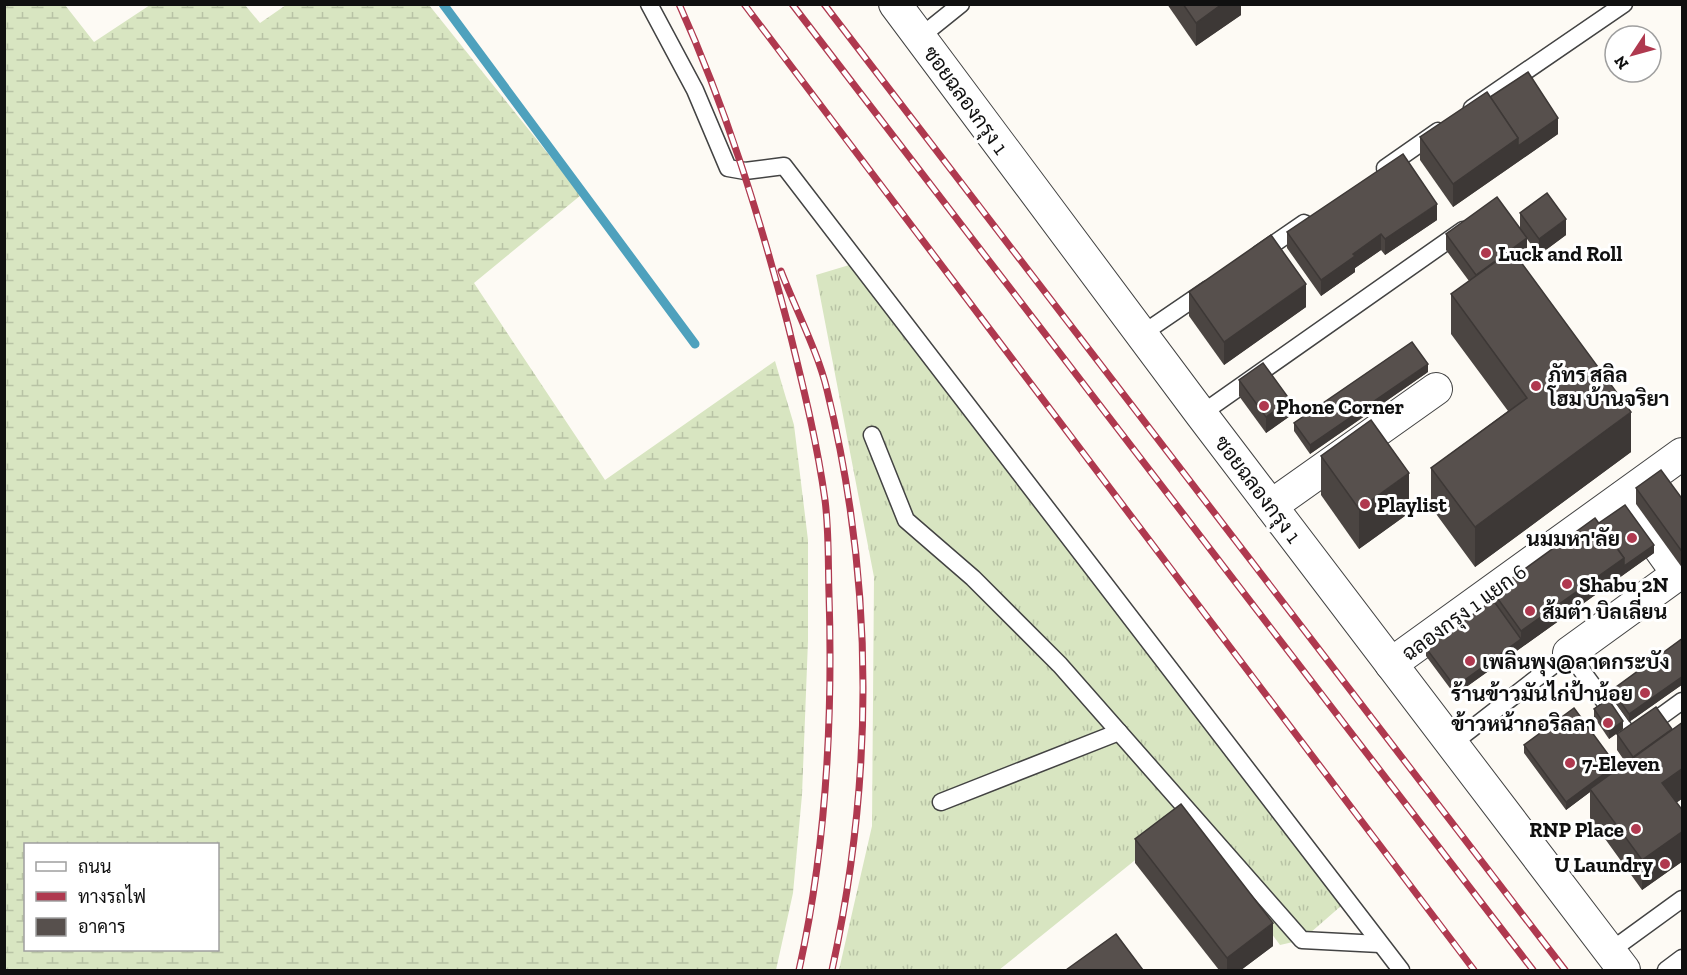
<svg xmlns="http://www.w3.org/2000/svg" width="1687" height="975" font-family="'Zilla Slab',Sarabun,serif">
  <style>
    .grass { fill: url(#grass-tufts) }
    .wetland { fill: url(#wetland-marsh); fill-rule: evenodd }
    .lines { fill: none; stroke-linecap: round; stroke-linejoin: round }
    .stream { stroke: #4ea1bd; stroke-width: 9 }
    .lane-casing { stroke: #434343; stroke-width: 19 }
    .street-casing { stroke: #434343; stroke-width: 34 }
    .lane { stroke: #fff; stroke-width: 16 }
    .street { stroke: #fff; stroke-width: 32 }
    .rail-casing { stroke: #af394f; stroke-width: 7 }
    .rail { stroke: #fff; stroke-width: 4.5; stroke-dasharray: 14; stroke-linecap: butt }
    .wall { fill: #4b4542 }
    .shaded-wall { fill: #3d3836 }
    .building { fill: #57504d; stroke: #3d3836; stroke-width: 1.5 }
    .poi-dot { fill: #af394f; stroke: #fff; stroke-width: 2 }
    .labels { text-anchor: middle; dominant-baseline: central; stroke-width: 6; stroke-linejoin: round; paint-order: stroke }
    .street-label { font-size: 21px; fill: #101010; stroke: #fff }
    .poi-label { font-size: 21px; font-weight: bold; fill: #101010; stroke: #fff; text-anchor: start }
  </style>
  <defs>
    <pattern id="grass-tufts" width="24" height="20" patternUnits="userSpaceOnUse" patternTransform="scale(1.5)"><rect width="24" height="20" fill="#d8e5c1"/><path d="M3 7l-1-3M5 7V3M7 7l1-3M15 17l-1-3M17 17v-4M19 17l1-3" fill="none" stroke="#b8c3a5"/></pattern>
    <pattern id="wetland-marsh" width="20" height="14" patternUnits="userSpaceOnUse" patternTransform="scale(1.5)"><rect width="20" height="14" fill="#d8e5c1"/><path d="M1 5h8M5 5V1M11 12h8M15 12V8" fill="none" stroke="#b8c3a5"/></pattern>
  </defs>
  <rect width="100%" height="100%" fill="#fdfaf4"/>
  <polygon class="grass" points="856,263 1329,888 1341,906 1302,940 1280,945 1186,819 999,970 839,970 872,826 874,577 816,275"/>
  <path class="wetland" d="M 5,4 L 65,5 L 94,42 L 150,5 L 245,5 L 260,23 L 286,5 L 429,5 L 581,195 L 474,283 L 605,480 L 775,361 L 794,425 L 808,540 L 808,641 L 802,795 L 793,893 L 776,970 L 5,970 ZM 26,844 L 218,844 L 218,950 L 26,950 Z"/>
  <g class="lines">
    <polyline class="stream" points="443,4 695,344"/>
    <g class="lane-casing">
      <g id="lane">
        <polyline points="649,4 695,90 728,168 745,171 784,166 1401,970"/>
        <polyline points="920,37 961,4"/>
        <polyline points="1472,108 1624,4"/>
        <polyline points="1385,168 1438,131"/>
        <polyline points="1259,254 1304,223"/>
        <polyline points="1142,334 1208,289"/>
        <polyline points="1201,414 1463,230"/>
        <polyline points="872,435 906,520 973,578 1060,665 1302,940 1380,944"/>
        <polyline points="1452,744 1569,653 1631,738 1682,701"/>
        <polyline points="941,802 1119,732"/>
        <polyline points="1609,952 1682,899"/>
        <polyline points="1666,970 1682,958"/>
      </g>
    </g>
    <g class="street-casing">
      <g id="street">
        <polyline points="895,4 1201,414 1624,970"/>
        <polyline points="1271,506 1436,389"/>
        <polyline points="1569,653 1678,574 1623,497"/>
        <polyline points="1391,664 1682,454"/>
      </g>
    </g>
    <use href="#lane" class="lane"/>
    <use href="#street" class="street"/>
    <g class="rail-casing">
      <g id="rail">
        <path d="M 679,4 C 726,108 759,215 788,325 C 802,382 817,441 825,500 C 829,531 828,563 829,594 C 833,720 826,848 799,970"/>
        <polyline points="744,4 1474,970"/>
        <polyline points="792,4 1533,970"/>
        <polyline points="824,4 1565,970"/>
        <path d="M 781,271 C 795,308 818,352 827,390 C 874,582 874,777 832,970"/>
      </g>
    </g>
    <use href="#rail" class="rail"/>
  </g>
  <g class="wall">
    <polygon points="1167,4 1241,4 1241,15 1196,46"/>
    <polygon points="1490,97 1558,134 1453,207 1420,160 1420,137"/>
    <polygon points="1520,213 1566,235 1539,255 1527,239 1527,254 1519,260 1631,452 1475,567 1431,507 1431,468 1508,411 1451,334 1451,294 1469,281 1446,250 1446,234 1520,228"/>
    <polygon points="1437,220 1385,255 1381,250 1355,268 1355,272 1321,296 1287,248 1287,232"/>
    <polygon points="1189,292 1306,307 1224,365 1189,316"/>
    <polygon points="1428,372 1310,454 1294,431 1294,423"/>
    <polygon points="1239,380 1290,416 1266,433 1239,396"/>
    <polygon points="1321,456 1409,513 1359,549 1321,495"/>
    <polygon points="1636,488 1683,500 1683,569 1636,504"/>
    <polygon points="1599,523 1654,553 1455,695 1426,656 1426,648 1493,600 1493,592"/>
    <polygon points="1683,638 1683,684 1629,722 1612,698 1612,690"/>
    <polygon points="1594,709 1623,729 1609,739 1594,717"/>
    <polygon points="1683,722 1683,798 1676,803 1683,811 1683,861 1642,890 1590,818 1590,792 1566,810 1524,753 1524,745 1616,770 1626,763 1617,750 1617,734 1672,730"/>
    <polygon points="1135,839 1273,946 1241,970 1219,970 1135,863"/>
  </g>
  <g class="shaded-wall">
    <polygon points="1222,4 1241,4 1241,15 1196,46 1196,23"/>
    <polygon points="1558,118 1558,134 1453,207 1453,184 1518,138"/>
    <polygon points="1437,204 1437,220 1385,255 1385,239"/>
    <polygon points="1566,219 1566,235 1539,255 1539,239"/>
    <polygon points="1381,234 1381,250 1355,268 1355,272 1321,296 1321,280 1353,254"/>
    <polygon points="1527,238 1527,254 1476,291 1476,275"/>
    <polygon points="1306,284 1306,307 1224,365 1224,342"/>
    <polygon points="1428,364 1428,372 1310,454 1310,445"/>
    <polygon points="1290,400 1290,416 1266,433 1266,417"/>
    <polygon points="1631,412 1631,452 1475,567 1475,527"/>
    <polygon points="1409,473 1409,513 1359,549 1359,509"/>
    <polygon points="1654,545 1654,553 1455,695 1455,687 1521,639 1521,631 1624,558"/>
    <polygon points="1683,676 1683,684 1629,722 1629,714"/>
    <polygon points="1623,721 1623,729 1609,739 1609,731"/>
    <polygon points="1616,765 1616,773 1590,789 1590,792 1566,810 1566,802"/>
    <polygon points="1683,768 1683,798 1662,813 1662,783"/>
    <polygon points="1683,831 1683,861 1642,890 1642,860"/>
    <polygon points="1273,923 1273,946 1241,970 1227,970 1227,958"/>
  </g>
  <g class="building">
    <polygon points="1183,4 1222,4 1196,23"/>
    <polygon points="1528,72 1558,118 1518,146 1518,138 1490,97"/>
    <polygon points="1487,92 1518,138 1453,184 1420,137"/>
    <polygon points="1403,154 1437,204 1385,239 1381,234 1353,254 1355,256 1321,280 1287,232"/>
    <polygon points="1547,193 1566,219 1539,239 1520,213"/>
    <polygon points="1497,197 1527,238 1476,275 1446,234"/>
    <polygon points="1271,235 1306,284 1224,342 1189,292"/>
    <polygon points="1512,250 1631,412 1475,527 1431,468 1527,398 1451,294"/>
    <polygon points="1412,342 1428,364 1310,445 1294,423"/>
    <polygon points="1263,363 1290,400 1266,417 1239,380"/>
    <polygon points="1371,420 1409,473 1359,509 1321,456"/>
    <polygon points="1661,470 1683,500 1683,553 1636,488"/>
    <polygon points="1625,505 1654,545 1624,566 1624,558 1599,523"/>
    <polygon points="1595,518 1624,558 1521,631 1493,592"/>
    <polygon points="1493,600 1521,639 1455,687 1426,648"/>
    <polygon points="1683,638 1683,676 1629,714 1612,690"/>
    <polygon points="1608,699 1623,721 1609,731 1594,709"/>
    <polygon points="1656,707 1672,729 1633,757 1617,734"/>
    <polygon points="1574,708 1616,765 1566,802 1524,745"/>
    <polygon points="1683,722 1683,768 1662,783 1683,811 1683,831 1642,860 1590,789"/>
    <polygon points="1181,804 1273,923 1227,958 1135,839"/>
    <polygon points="1116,934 1143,970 1066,970"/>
  </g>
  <g class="poi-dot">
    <circle cx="1486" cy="253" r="6"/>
    <circle cx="1536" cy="386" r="6"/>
    <circle cx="1264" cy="406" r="6"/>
    <circle cx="1365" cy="504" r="6"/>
    <circle cx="1632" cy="538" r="6"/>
    <circle cx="1567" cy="584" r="6"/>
    <circle cx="1530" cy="611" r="6"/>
    <circle cx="1470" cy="661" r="6"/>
    <circle cx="1645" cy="693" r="6"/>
    <circle cx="1608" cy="723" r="6"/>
    <circle cx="1570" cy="763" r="6"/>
    <circle cx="1636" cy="829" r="6"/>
    <circle cx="1665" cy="864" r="6"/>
  </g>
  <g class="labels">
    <g class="street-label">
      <text transform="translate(966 100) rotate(54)">ซอยฉลองกรุง 1</text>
      <text transform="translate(1258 489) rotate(53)">ซอยฉลองกรุง 1</text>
      <text transform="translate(1464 612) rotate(-36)">ฉลองกรุง 1 แยก 6</text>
    </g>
    <g class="poi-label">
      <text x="1498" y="253">Luck and Roll</text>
      <text x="1548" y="374">ภัทร สลิล<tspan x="1548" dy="24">โฮม บ้านจริยา</tspan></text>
      <text x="1276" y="406">Phone Corner</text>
      <text x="1377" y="504">Playlist</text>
      <text x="1620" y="538" text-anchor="end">นมมหา'ลัย</text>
      <text x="1579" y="584">Shabu 2N</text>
      <text x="1542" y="611">ส้มตำ บิลเลี่ยน</text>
      <text x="1482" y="661">เพลินพุง@ลาดกระบัง</text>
      <text x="1633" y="693" text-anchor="end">ร้านข้าวมันไก่ป้าน้อย</text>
      <text x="1596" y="723" text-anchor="end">ข้าวหน้ากอริลลา</text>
      <text x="1582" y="763">7-Eleven</text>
      <text x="1624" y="829" text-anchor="end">RNP Place</text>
      <text x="1653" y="864" text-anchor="end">U Laundry</text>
    </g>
  </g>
  <rect width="1687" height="975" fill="none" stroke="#101010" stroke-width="12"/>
  <rect x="24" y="843" width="195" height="108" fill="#ffffff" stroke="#9f9f9f" stroke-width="1.5"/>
  <rect x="36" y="862" width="30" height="9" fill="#ffffff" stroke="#9f9f9f" stroke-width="1.5"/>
  <text x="78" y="873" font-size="18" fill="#101010">ถนน</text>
  <rect x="36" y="892" width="30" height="9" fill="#af394f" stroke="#9f9f9f" stroke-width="1.5"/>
  <text x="78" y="903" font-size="18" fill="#101010">ทางรถไฟ</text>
  <rect x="36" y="918" width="30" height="18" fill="#57504d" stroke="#9f9f9f" stroke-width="1.5"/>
  <text x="78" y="933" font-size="18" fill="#101010">อาคาร</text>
  <g transform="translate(1633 54) rotate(234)"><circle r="28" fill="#ffffff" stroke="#9f9f9f" stroke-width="1.5"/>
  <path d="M0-4.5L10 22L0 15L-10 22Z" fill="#af394f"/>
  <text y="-9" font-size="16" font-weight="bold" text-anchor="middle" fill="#101010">N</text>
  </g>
</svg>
